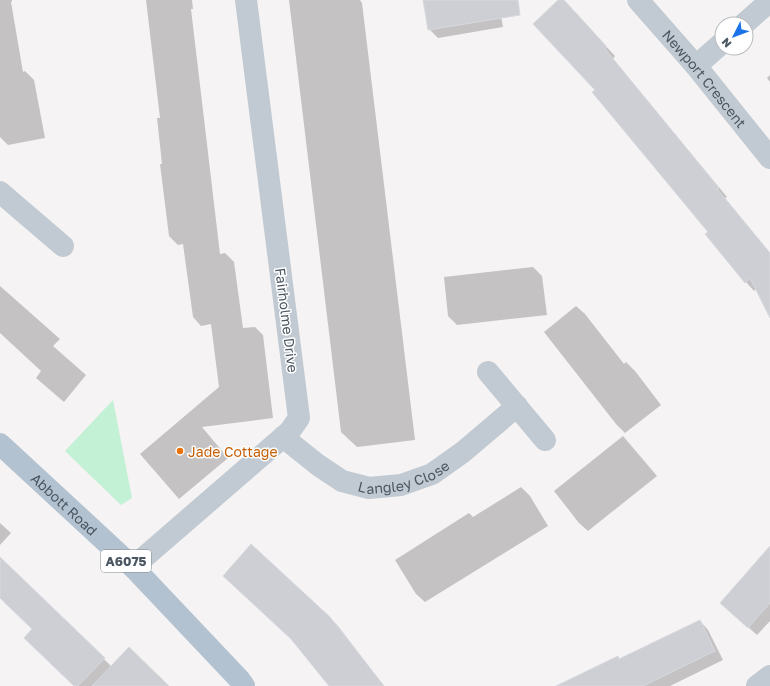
<svg xmlns="http://www.w3.org/2000/svg" width="770" height="686" font-family="'Golos Text',sans-serif">
  <style>
    .green { fill: #c3f1d5 }
    .shadow { fill: #0003 }
    .building { fill: #cdcfd5; stroke: #d7d9de }
    .lines { fill: none; stroke-linecap: round; stroke-linejoin: round }
    .minor { stroke: #c1cad2; stroke-width: 22 }
    .primary { stroke: #b3c2d1; stroke-width: 22 }
    .food-dot { fill: #e8710a; stroke: #fff; stroke-width: 1.5 }
    .labels { text-anchor: middle; dominant-baseline: central; stroke-width: 3; stroke-linejoin: round; paint-order: stroke }
    .shield { fill: #fff; stroke: #808990; stroke-width: 1 }
    .shield-label { font-size: 13px; font-weight: bold; fill: #4a5661 }
    .street-label { font-size: 14px; fill: #4a5661; stroke: #fff }
    .food-label { font-size: 14px; fill: #c56008; stroke: #fff; text-anchor: start }
  </style>
  <rect width="100%" height="100%" fill="#f5f3f3"/>
  <polygon class="green" points="113,400 132,498 121,505 65,451"/>
  <g class="shadow">
    <polygon points="0,0 12,0 12,1 11,2 23,72 25,71 34,80 45,138 8,145 0,137"/>
    <polygon points="146,0 192,0 193,9 191,9 220,254 225,253 234,262 243,328 255,327 263,335 273,418 202,427 228,458 179,499 140,454 219,387 211,324 201,326 193,317 183,244 178,245 169,236 160,164 162,164 157,118 160,118"/>
    <polygon points="289,0 360,0 362,3 415,440 357,447 341,432"/>
    <polygon points="424,0 498,0 503,27 438,38 429,29"/>
    <polygon points="560,0 562,0 570,7 615,56 613,59 727,197 725,198 770,253 770,315 756,289 754,291 746,282 709,232 596,90"/>
    <polygon points="770,75 770,82 767,78"/>
    <polygon points="533,267 542,276 547,315 457,325 448,316 444,277"/>
    <polygon points="0,286 60,339 53,346 86,375 64,402 36,378 41,371 0,333"/>
    <polygon points="576,306 585,314 624,364 626,362 635,371 661,405 625,433 616,424 544,332"/>
    <polygon points="623,436 657,476 588,531 579,523 554,491"/>
    <polygon points="521,487 530,496 548,526 425,602 416,594 395,560 469,513 473,517"/>
    <polygon points="0,523 11,533 0,545"/>
    <polygon points="770,547 770,621 757,635 721,603"/>
    <polygon points="0,558 112,667 167,686 75,686 33,629 0,597"/>
    <polygon points="329,617 338,626 384,686 330,686"/>
    <polygon points="700,621 708,630 723,660 670,686 558,686 618,657 620,659"/>
  </g>
  <g class="building">
    <polygon points="423,0 518,0 520,15 428,30"/>
    <polygon points="558,0 564,0 607,47 605,49 719,188 717,189 770,253 770,318 750,278 745,283 705,234 708,232 592,92 595,90 533,24"/>
    <polygon points="251,544 330,617 384,686 329,686 291,639 223,576"/>
    <polygon points="770,546 770,603 748,628 720,603"/>
    <polygon points="0,557 105,658 78,686 74,686 24,638 32,629 0,598"/>
    <polygon points="700,620 715,651 643,686 556,686 618,656 619,659"/>
    <polygon points="129,647 169,686 92,686"/>
  </g>
  <g class="lines">
    <g class="minor">
      <path id="s1" d="M 638,0 L 696,66 L 770,158"/>
      <polyline points="744,24 770,1"/>
      <polyline points="696,66 722,43"/>
      <polyline points="0,192 63,246"/>
      <polyline points="488,372 545,440"/>
      <path id="s2" d="M 283,437 L 318,465 L 342,481 L 369,488 L 401,485 L 432,474 L 463,452 L 517,406"/>
      <polyline points="133,567 290,431 299,418 246,0"/>
      <polyline points="757,686 770,676"/>
    </g>
    <path class="primary" id="s3" d="M 0,444 L 133,567 L 239,679 L 244,686"/>
  </g>
  <circle class="food-dot" cx="180" cy="451" r="4"/>
  <g class="labels">
    <rect class="shield" x="101" y="550" width="50" height="22" rx="3"/>
    <g class="shield-label">
      <text x="126" y="561">A6075</text>
    </g>
    <g class="street-label">
      <text stroke="none"><textPath href="#s1" startOffset="103">Newport Crescent</textPath></text>
      <text transform="translate(287 320) rotate(83)">Fairholme Drive</text>
      <text stroke="none"><textPath href="#s2" startOffset="138">Langley Close</textPath></text>
      <text stroke="none"><textPath href="#s3" startOffset="88">Abbott Road</textPath></text>
    </g>
    <g class="food-label">
      <text x="188" y="451">Jade Cottage</text>
    </g>
  </g>
  <g transform="translate(734 36) rotate(228)"><circle r="19" fill="#ffffff" stroke="#b7bbc0"/>
  <path d="M0-3L7 15L0 10L-7 15Z" fill="#1a73e8"/>
  <text y="-6" font-size="11" font-weight="bold" text-anchor="middle" fill="#4a5661">N</text>
  </g>
</svg>
